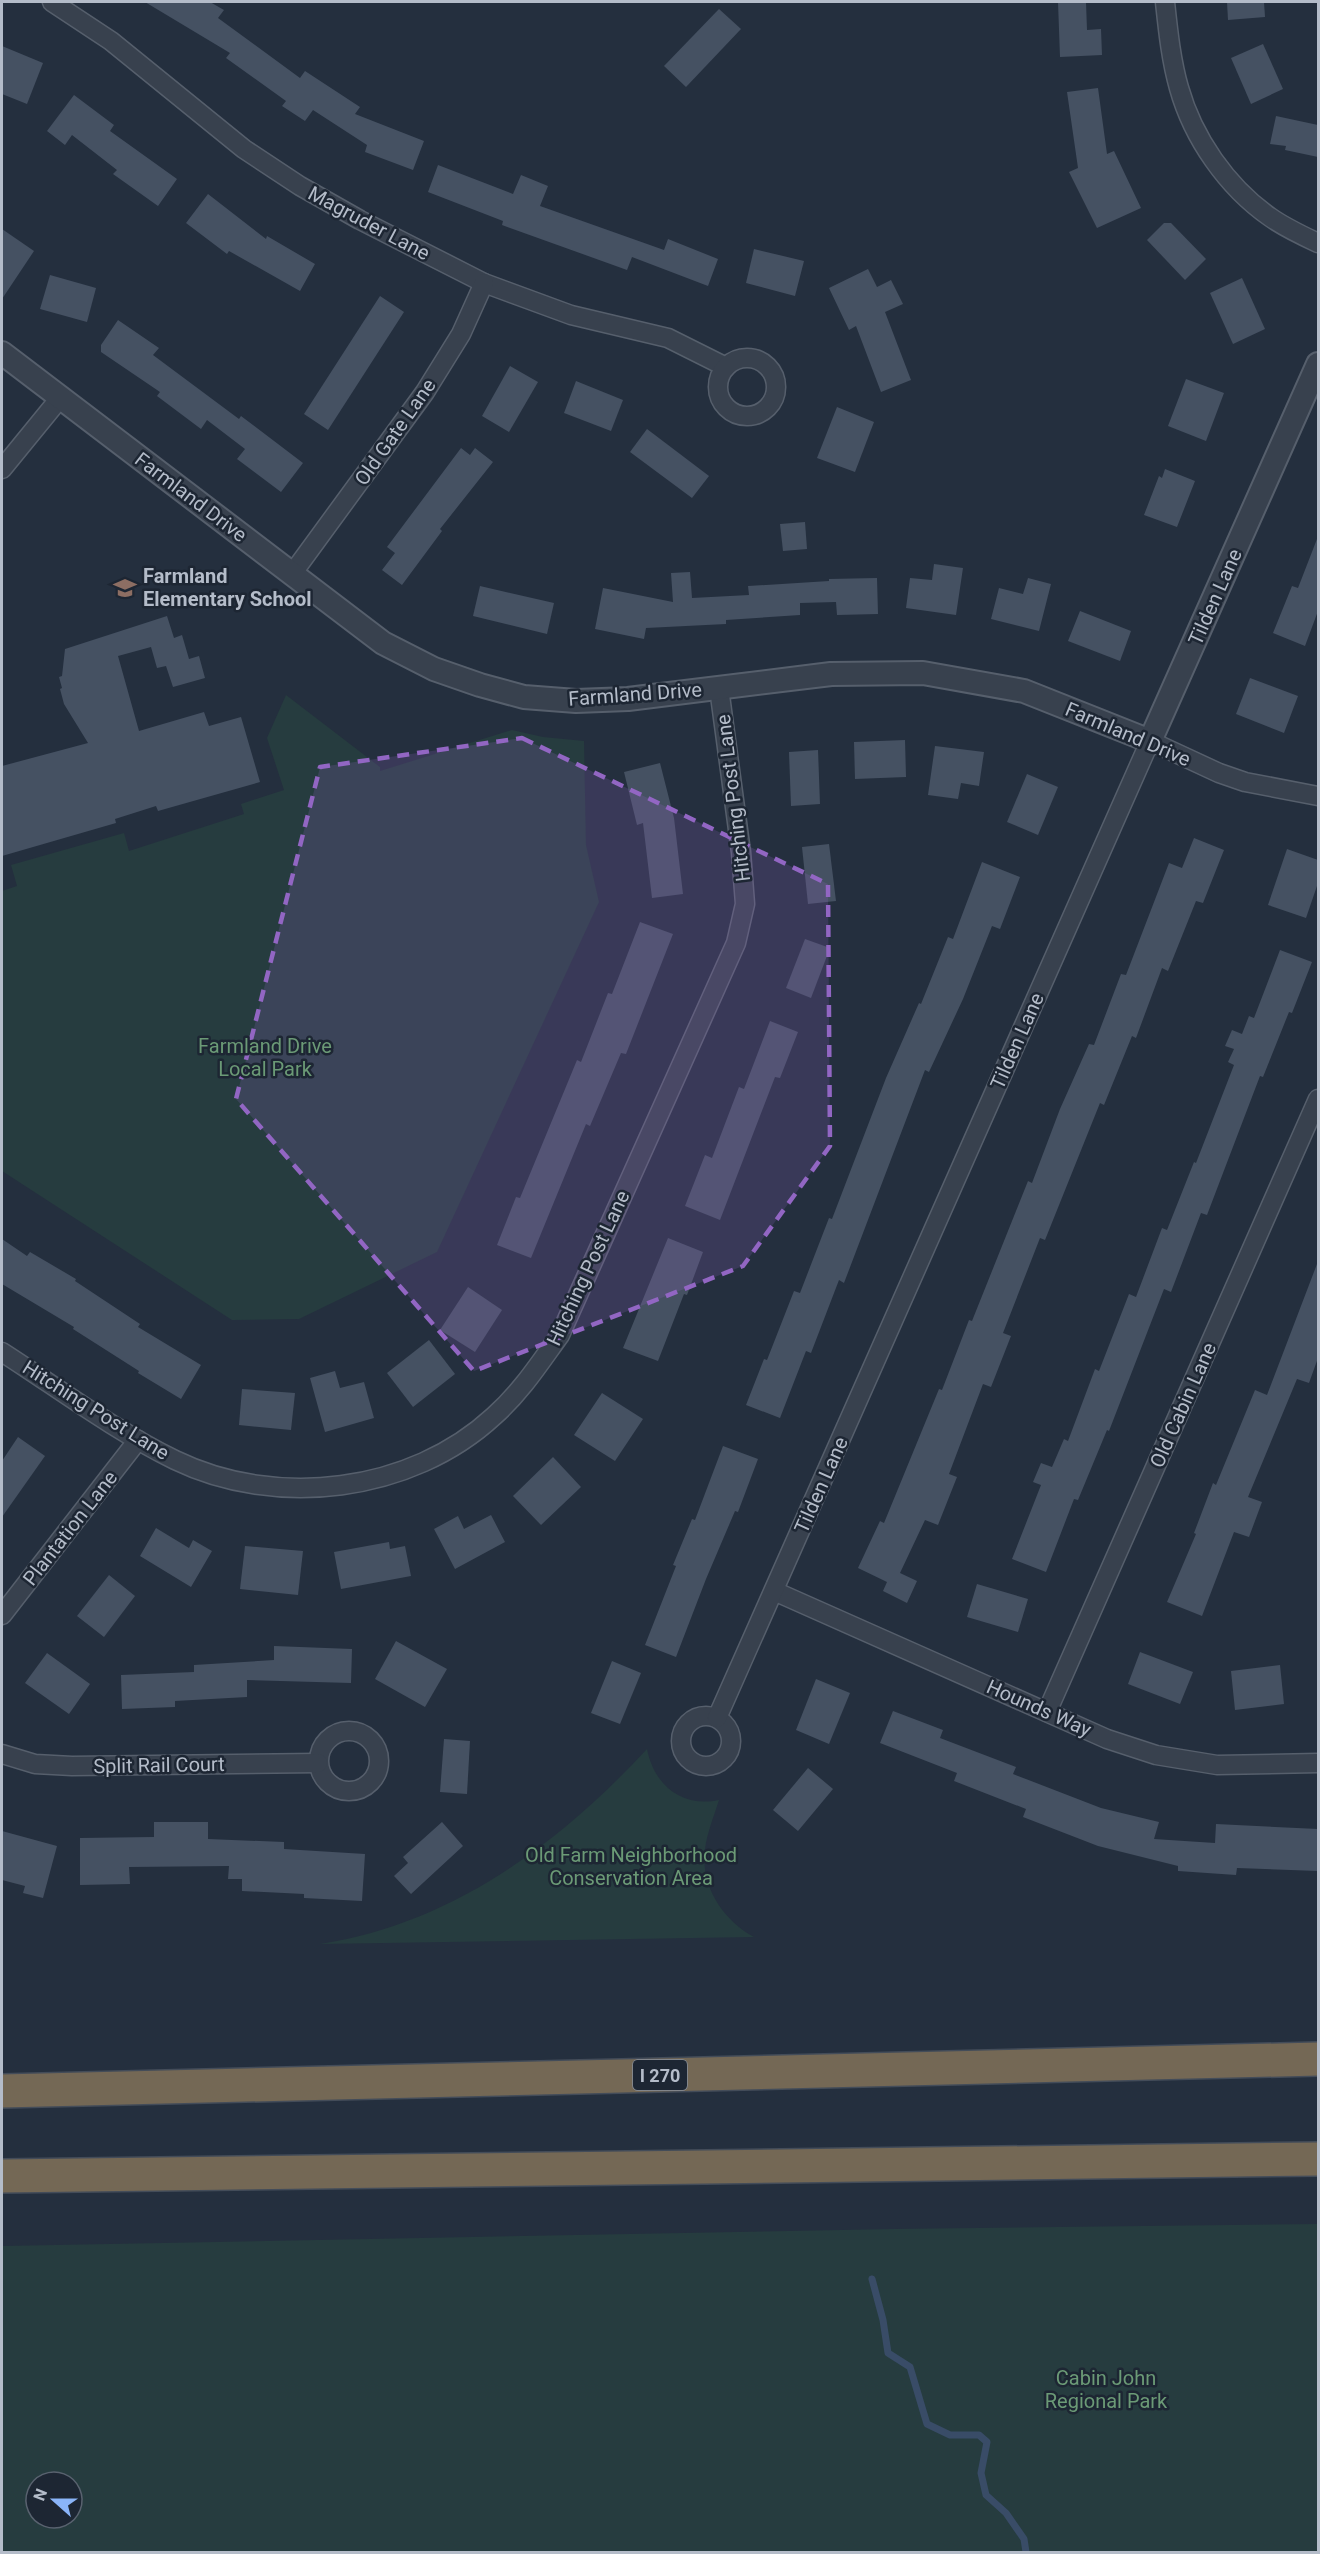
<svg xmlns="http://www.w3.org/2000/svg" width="1320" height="2554" font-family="Roboto,sans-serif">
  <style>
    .green { fill: #263c3f; fill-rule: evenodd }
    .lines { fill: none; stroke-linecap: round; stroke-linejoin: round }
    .stream { stroke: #394c67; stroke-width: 7 }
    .building { fill: #455162 }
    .minor-casing { stroke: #565f6c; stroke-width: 21 }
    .tertiary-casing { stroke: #565f6c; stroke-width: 26 }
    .motorway-casing { stroke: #434c59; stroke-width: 36 }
    .minor { stroke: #38414e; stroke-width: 18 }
    .tertiary { stroke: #38414e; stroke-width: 22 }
    .motorway { stroke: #746855; stroke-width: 33 }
    .marked { fill: #9266c3; fill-opacity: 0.2; stroke: #9266c3; stroke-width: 4.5; stroke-dasharray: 12 8; stroke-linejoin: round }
    .labels { text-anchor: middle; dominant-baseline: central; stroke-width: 5; stroke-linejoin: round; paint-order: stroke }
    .shield { fill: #1d2633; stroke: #878f9c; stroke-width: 1.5 }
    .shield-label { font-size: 18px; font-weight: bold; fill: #b4bcc9 }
    .street-label { font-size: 20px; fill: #b4bcc9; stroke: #1d2633 }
    .poi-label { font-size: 20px; font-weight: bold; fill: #b4bcc9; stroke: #1d2633; text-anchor: start }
    .park-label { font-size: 20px; fill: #6b9a76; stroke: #1d2633 }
  </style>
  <rect width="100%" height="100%" fill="#242f3e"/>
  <g class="green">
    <polygon points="286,695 380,767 380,771 512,730 543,737 584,741 586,845 599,902 437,1252 299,1319 232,1320 2,1171 2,891 17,886 11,865 124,833 129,851 244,814 241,804 284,790 267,738"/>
    <path d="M 647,1749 C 654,1785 682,1808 719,1800 C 714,1816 707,1833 705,1849 C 700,1886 723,1920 754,1937 L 320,1944 C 451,1924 558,1845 647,1749 Z"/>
    <path d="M 1318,2224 L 1318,2552 L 2,2552 L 2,2246 L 894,2229 ZM 36,2482 L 72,2482 L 72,2518 L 36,2518 Z"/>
  </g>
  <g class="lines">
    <polyline class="stream" points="872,2279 883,2320 888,2353 910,2367 927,2424 950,2435 979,2435 987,2442 981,2473 986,2495 1006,2513 1024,2539 1026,2552"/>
  </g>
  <g class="building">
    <polygon points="145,2 210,2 224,10 218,18 300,78 305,71 360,107 355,114 424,141 413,170 365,152 367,145 313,110 305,121 282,106 286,101 226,58 230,53"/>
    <polygon points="1058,2 1086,2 1087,30 1101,29 1102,55 1060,57"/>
    <polygon points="1227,2 1264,2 1265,17 1228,20"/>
    <polygon points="719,9 741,29 686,87 664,66"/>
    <polygon points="1263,44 1283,89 1251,104 1231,58"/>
    <polygon points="2,46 43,63 27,104 2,94"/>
    <polygon points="1098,88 1107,154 1114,151 1141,208 1097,228 1069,172 1078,168 1067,92"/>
    <polygon points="74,95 114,125 110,131 177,179 158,206 113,174 117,170 72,135 65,145 47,131"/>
    <polygon points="1276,116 1318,125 1318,157 1285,150 1286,146 1270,144"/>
    <polygon points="438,165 513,194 521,175 548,186 540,206 664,250 668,239 718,259 708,286 632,257 627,270 502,225 503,221 428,192"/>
    <polygon points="208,194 266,239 267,236 315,264 300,291 229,251 227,254 186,223"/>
    <polygon points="1164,223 1171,223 1206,259 1185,280 1147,240"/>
    <polygon points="2,229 34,251 2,299"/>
    <polygon points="754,249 804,261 795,296 746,283"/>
    <polygon points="868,269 877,287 891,280 903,304 885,312 911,380 881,392 856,326 849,330 829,288"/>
    <polygon points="50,275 96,288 87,322 40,309"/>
    <polygon points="1242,278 1265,329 1233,344 1210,293"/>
    <polygon points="380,296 404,312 328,430 304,414"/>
    <polygon points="118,320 159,348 153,355 239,419 241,416 303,463 281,492 237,459 245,449 207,420 201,429 157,396 160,392 101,352 101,345"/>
    <polygon points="510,366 538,382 509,432 482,416"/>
    <polygon points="1186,379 1224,393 1206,441 1168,426"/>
    <polygon points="576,381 623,400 611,431 564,413"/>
    <polygon points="837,407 874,422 855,472 817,458"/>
    <polygon points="647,429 709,476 692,498 630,452"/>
    <polygon points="461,448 470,455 475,448 493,462 440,529 442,531 402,585 382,570 395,553 387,547"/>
    <polygon points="1165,469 1195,481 1177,527 1144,515 1159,476 1162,478"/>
    <polygon points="805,522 807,549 783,551 780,524"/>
    <polygon points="1317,539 1318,611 1305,646 1273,633 1292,586 1298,588"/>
    <polygon points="934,564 963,568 956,615 906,608 910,578 932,580"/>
    <polygon points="690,572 692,598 749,595 748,586 829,581 829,579 877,578 878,614 837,615 836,602 800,603 800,615 726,620 726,624 646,628 644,639 595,629 603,588 673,602 671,573"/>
    <polygon points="1028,578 1051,584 1039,631 991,619 999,588 1023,594"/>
    <polygon points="480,586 554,603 547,634 473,616"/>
    <polygon points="1080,611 1131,631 1120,661 1068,641"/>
    <polygon points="167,616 174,638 182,635 189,659 199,656 205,678 173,687 166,666 157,668 151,647 118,656 139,731 204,712 209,726 241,717 260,782 158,811 156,806 115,819 116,823 2,856 2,766 88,743 64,704 60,689 62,688 59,677 62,676 65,649"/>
    <polygon points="1250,678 1298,696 1284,733 1236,714"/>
    <polygon points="905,740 906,777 855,779 854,742"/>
    <polygon points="935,746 984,752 979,786 961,783 958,799 928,795"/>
    <polygon points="818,750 820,804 791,806 789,752"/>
    <polygon points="660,763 674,818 683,894 652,898 643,823 637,825 624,772"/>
    <polygon points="1027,774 1058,787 1038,835 1007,822"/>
    <polygon points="1194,838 1224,850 1203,903 1196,901 1168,971 1162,968 1136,1038 1132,1036 1104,1105 1100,1103 1045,1240 1040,1238 1003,1333 1011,1336 991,1387 983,1384 949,1474 957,1477 938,1525 925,1520 900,1573 917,1581 907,1603 883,1591 887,1582 858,1568 880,1521 884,1523 939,1389 942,1390 969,1320 972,1321 1028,1181 1032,1183 1060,1109 1089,1044 1094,1045 1121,974 1126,975 1169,863 1182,868"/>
    <polygon points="829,844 836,901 808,904 802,847"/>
    <polygon points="1287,849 1318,860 1318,883 1306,918 1268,905"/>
    <polygon points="982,862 1020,877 1000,929 992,926 963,999 929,1072 925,1070 844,1283 839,1280 811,1353 806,1351 780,1418 746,1405 764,1359 767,1360 794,1291 800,1293 829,1218 832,1219 886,1078 919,1003 921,1004 948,937 953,939"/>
    <polygon points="640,922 673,934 626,1054 621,1053 590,1126 586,1124 531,1258 497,1245 516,1197 520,1198 577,1060 581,1062 608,993 612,994"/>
    <polygon points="805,939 830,948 811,998 786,988"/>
    <polygon points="1280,950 1312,962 1292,1013 1289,1012 1263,1077 1260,1076 1207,1215 1201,1213 1171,1292 1164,1289 1109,1431 1107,1430 1078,1500 1074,1499 1046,1572 1012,1559 1041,1485 1033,1482 1041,1463 1052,1467 1064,1439 1068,1441 1095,1369 1099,1371 1129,1294 1136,1297 1162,1228 1167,1230 1194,1162 1196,1163 1234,1065 1228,1062 1234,1049 1225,1046 1232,1030 1242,1034 1249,1016 1254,1018"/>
    <polygon points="770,1021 798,1032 780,1078 775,1077 720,1220 685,1206 705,1155 712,1158 739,1087 744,1089"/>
    <polygon points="668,1238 703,1252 687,1295 684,1294 658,1361 623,1348"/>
    <polygon points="2,1239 27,1256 30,1252 76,1279 75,1281 140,1324 138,1327 201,1365 181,1399 138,1373 139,1371 73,1329 74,1327 2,1284"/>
    <polygon points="1317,1264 1318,1358 1309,1383 1297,1379 1248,1497 1262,1502 1249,1537 1234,1532 1202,1616 1167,1602 1196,1534 1194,1533 1213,1483 1216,1485 1255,1390 1267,1395"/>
    <polygon points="468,1287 502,1310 475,1352 440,1330"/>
    <polygon points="429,1340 455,1374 413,1407 387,1373"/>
    <polygon points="335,1371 340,1388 364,1382 374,1418 325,1432 310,1378"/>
    <polygon points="242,1389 295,1393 291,1430 239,1425"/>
    <polygon points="602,1393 643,1419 615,1461 574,1435"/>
    <polygon points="18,1437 45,1456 2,1517 2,1461"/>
    <polygon points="723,1446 758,1459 738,1512 735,1511 706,1579 676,1657 645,1645 676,1566 673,1565 692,1519 695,1520"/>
    <polygon points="553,1457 581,1487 541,1525 513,1496"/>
    <polygon points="491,1515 505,1542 455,1569 434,1529 458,1516 464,1529"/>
    <polygon points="156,1528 189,1548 193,1540 212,1551 191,1587 140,1556"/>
    <polygon points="389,1542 390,1549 405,1546 411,1576 341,1589 334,1552"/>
    <polygon points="245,1546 303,1551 298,1595 240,1589"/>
    <polygon points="109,1575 135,1596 104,1637 77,1616"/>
    <polygon points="977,1584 1028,1599 1018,1632 967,1617"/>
    <polygon points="396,1641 447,1669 425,1707 375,1679"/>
    <polygon points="274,1646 352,1649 351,1683 247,1680 247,1697 175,1701 175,1707 122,1709 121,1675 194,1672 194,1665 274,1660"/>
    <polygon points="1140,1652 1193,1672 1180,1704 1128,1684"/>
    <polygon points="47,1653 90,1684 69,1714 25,1683"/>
    <polygon points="612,1661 641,1673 620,1724 591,1713"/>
    <polygon points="1280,1665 1284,1704 1235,1710 1231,1671"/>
    <polygon points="816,1679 850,1693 829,1744 796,1730"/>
    <polygon points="893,1711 943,1730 940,1738 1016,1767 1013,1774 1101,1808 1159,1822 1154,1839 1215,1843 1216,1824 1318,1829 1318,1871 1237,1868 1236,1875 1178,1871 1178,1866 1098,1846 1023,1817 1026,1809 954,1781 957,1773 880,1743"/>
    <polygon points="444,1739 470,1741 467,1794 440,1792"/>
    <polygon points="808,1768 833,1789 798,1831 773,1810"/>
    <polygon points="154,1822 208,1822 208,1839 284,1842 284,1849 365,1854 362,1901 304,1898 304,1894 242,1891 242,1879 228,1879 229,1866 129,1867 130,1884 80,1885 80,1838 154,1837"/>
    <polygon points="442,1822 463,1846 411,1894 394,1876 408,1863 403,1857"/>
    <polygon points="2,1831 57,1846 43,1898 23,1893 25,1886 2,1880"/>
  </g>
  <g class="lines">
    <g class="minor-casing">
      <g id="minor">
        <polyline points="52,2 111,41 244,149 300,186 360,220 484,283 571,315 668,338 726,367"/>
        <path d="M 1165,2 C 1168,30 1171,60 1179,88 C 1193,138 1227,187 1270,217 C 1284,227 1303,236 1318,243"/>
        <circle cx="747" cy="387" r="29"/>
        <polyline points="2,469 60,398"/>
        <polyline points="292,574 425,392 461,334 484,283"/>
        <path d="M 2,1352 C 58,1388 114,1430 175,1460 C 276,1509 411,1493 494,1416 C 521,1392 539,1364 560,1335 L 736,943 L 745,904 L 741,852 L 719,688"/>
        <polyline points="774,1591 1107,1739 1156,1755 1217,1765 1318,1763"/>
        <polyline points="2,1615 138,1440"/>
        <polyline points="1047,1712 1318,1099"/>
        <circle cx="706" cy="1741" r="25"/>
        <polyline points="717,1718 1150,741 1219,773 1245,782 1318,796"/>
        <circle cx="349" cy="1761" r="30"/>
        <polyline points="2,1754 35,1764 72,1766 318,1763"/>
      </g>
    </g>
    <g class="tertiary-casing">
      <polyline id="tertiary" points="2,353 383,643 434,669 480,685 524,697 576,701 628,699 831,674 923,673 1024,691 1150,741 1318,364"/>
    </g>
    <g class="motorway-casing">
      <g id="motorway">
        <polyline points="2,2091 1318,2059"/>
        <polyline points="2,2176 1318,2159"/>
      </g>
    </g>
    <use href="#minor" class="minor"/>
    <use href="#tertiary" class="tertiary"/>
    <use href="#motorway" class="motorway"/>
  </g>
  <path class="marked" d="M 522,738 L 828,884 L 830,1146 L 743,1266 L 474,1371 L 236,1099 L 320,767 Z"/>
  <defs>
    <g id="school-bare" transform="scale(1.8)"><path d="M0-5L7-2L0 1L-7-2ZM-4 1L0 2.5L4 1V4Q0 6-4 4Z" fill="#8d6e63" stroke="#1d2633" stroke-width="2.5" paint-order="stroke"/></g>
  </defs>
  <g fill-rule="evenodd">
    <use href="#school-bare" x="125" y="588"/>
  </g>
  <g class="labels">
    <rect class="shield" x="633" y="2060" width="54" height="30" rx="4.5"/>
    <g class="shield-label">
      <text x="660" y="2075">I 270</text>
    </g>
    <g class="street-label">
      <text transform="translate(369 223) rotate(28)">Magruder Lane</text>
      <text transform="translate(395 432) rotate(-55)">Old Gate Lane</text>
      <text transform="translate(191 497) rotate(37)">Farmland Drive</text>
      <text transform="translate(1215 597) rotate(-66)">Tilden Lane</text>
      <text transform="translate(635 694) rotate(-4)">Farmland Drive</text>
      <text transform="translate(1128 734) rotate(23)">Farmland Drive</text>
      <text transform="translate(733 798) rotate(-97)">Hitching Post Lane</text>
      <text transform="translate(1017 1041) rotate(-66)">Tilden Lane</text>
      <text transform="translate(588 1268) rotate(-65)">Hitching Post Lane</text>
      <text transform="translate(1183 1405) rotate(-66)">Old Cabin Lane</text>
      <text transform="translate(96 1410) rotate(32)">Hitching Post Lane</text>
      <text transform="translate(821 1485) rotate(-66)">Tilden Lane</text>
      <text transform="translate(70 1528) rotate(-52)">Plantation Lane</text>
      <text transform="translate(1039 1708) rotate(24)">Hounds Way</text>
      <text transform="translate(159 1765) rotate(-1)">Split Rail Court</text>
    </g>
    <g class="poi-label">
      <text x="143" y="576">Farmland<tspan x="143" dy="23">Elementary School</tspan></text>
    </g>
    <g class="park-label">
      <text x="265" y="1046">Farmland Drive<tspan x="265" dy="23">Local Park</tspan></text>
      <text x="631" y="1855">Old Farm Neighborhood<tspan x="631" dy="23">Conservation Area</tspan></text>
      <text x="1106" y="2378">Cabin John<tspan x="1106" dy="23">Regional Park</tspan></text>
    </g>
  </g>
  <rect width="1320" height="2554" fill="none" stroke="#b4bcc9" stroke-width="6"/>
  <g transform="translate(54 2500) rotate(291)"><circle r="28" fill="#1d2633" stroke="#59626f" stroke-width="1.5"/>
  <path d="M0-4.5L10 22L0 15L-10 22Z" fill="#8ab4f8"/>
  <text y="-9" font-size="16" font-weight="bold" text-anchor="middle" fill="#b4bcc9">N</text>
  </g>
</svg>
